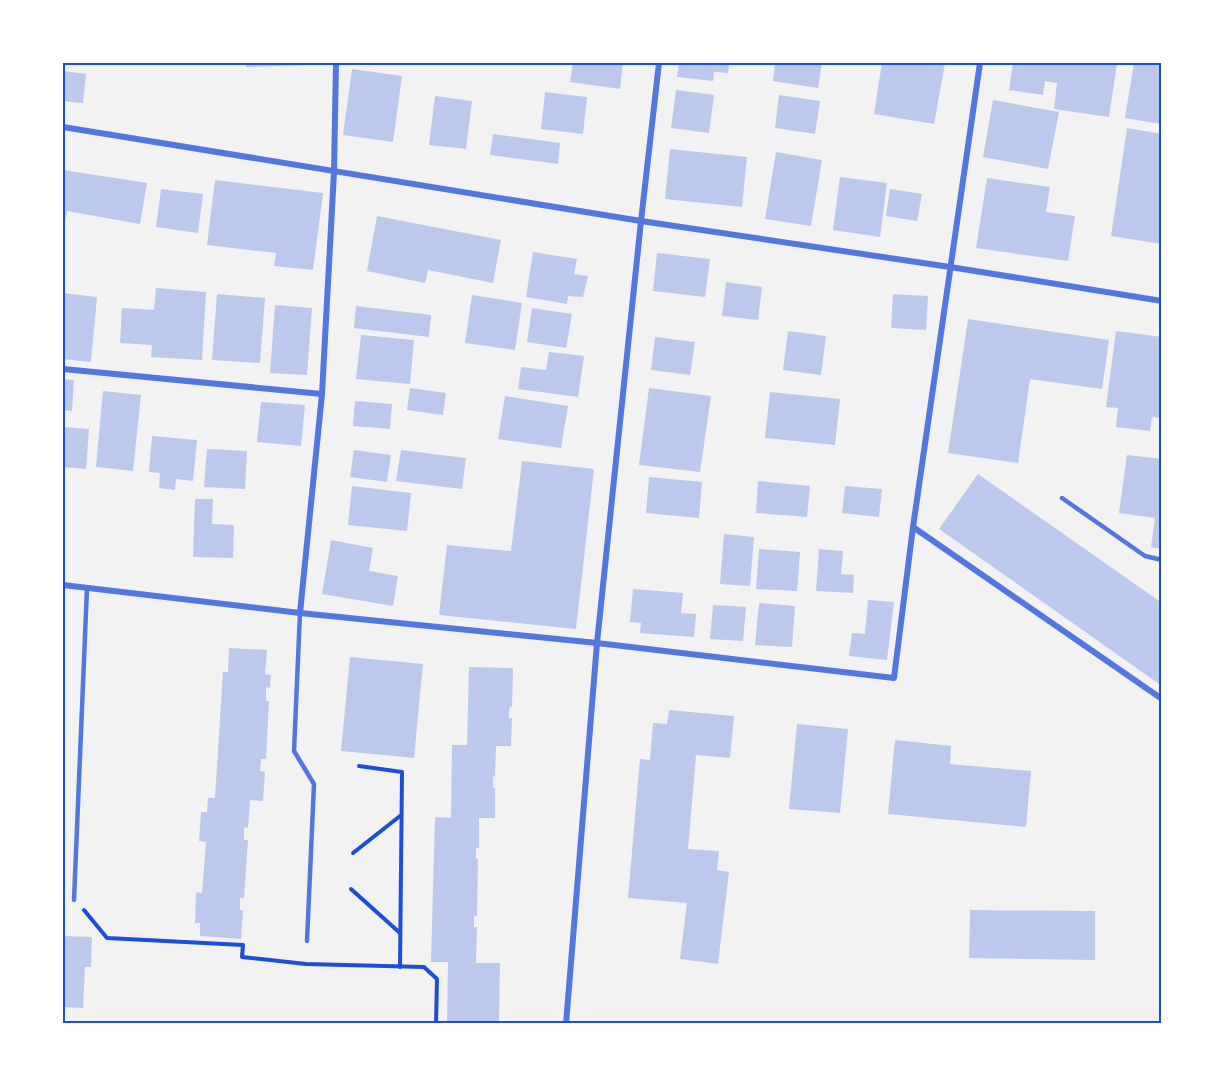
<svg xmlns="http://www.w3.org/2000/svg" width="1225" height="1087" font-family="Manrope,sans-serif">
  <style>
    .building { fill: #bdc9ec }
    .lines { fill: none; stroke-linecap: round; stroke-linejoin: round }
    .path { stroke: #1d4ed8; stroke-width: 4 }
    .service { stroke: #5277de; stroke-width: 4.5 }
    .minor { stroke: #5277de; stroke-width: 6 }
    .neatline { fill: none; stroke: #1d4ed8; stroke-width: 2 }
  </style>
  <rect width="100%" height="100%" fill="#f2f2f2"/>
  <g class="building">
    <polygon points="246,63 307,63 307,65 246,67"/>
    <polygon points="573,63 623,63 620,89 570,82"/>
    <polygon points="679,63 729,63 728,73 714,72 713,81 677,77"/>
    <polygon points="775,63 822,63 818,88 773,81"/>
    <polygon points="882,63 945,63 934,124 874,114"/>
    <polygon points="1013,63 1108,63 1117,64 1109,117 1054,109 1057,83 1045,81 1043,95 1009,90"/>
    <polygon points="1134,63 1162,63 1161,124 1125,118"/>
    <polygon points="352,69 402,76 393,142 343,135"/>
    <polygon points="63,71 86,74 83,103 63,101"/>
    <polygon points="676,90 714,95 709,133 671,128"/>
    <polygon points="545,92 587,97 583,134 541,129"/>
    <polygon points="779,95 820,101 815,134 775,128"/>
    <polygon points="435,96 472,101 466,149 429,145"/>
    <polygon points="993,100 1059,112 1048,169 983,157"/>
    <polygon points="1127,128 1162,134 1162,244 1111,236"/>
    <polygon points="493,134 560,143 558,164 490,155"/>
    <polygon points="670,149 747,157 742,207 665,199"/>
    <polygon points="776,152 822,160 811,226 765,219"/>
    <polygon points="63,170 147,183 140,224 67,211 64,230 63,230"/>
    <polygon points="840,177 887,183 880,237 833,230"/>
    <polygon points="987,178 1050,187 1046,212 1075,216 1068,261 976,248"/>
    <polygon points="215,180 323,193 313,270 274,266 276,253 207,245"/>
    <polygon points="161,189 203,194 198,233 156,227"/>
    <polygon points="890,189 922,194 917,221 886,216"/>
    <polygon points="377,216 501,240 493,283 428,270 425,283 367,271"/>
    <polygon points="533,252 577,259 574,274 588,276 583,297 568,296 567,304 526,297"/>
    <polygon points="657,253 710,259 705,297 653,291"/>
    <polygon points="726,282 762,287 758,320 722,316"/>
    <polygon points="156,288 206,292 202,360 151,357 152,345 120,343 122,308 154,310"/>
    <polygon points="63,293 97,297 91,362 63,359"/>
    <polygon points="217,294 265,298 260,363 212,360"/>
    <polygon points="893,294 928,296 926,330 891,328"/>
    <polygon points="472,295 522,303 515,350 465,343"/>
    <polygon points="275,305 312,308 307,375 270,373"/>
    <polygon points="356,306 431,315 429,337 354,328"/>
    <polygon points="532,308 572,314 566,348 527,342"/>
    <polygon points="968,319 1109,340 1102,389 1030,379 1018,463 948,453"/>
    <polygon points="788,331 826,336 821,375 783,370"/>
    <polygon points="1116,331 1162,337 1162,418 1152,417 1150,431 1116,427 1118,408 1106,407"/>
    <polygon points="361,335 414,340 410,384 356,379"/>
    <polygon points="655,337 695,342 690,375 651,370"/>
    <polygon points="549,352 584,356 578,397 518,389 521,367 546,370"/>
    <polygon points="63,379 74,380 72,411 63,410"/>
    <polygon points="410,388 446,393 443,415 407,410"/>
    <polygon points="649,388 711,396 700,472 639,465"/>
    <polygon points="103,391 141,395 133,471 96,467"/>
    <polygon points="770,392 840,399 835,445 765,438"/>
    <polygon points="505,396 568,406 561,448 498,439"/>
    <polygon points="355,401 392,404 390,429 353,426"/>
    <polygon points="261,402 305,405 301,446 257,442"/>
    <polygon points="63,427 89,429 86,469 63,467"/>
    <polygon points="152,436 197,440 193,481 176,479 175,490 159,488 160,473 149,472"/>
    <polygon points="207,449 247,451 245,489 204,487"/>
    <polygon points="354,450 391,455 387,482 350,477"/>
    <polygon points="401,450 466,458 462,489 396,481"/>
    <polygon points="1127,455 1162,459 1162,549 1151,547 1155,518 1119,513"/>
    <polygon points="522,461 594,469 576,629 439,615 447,545 511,551"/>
    <polygon points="978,474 1162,603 1162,686 939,529"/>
    <polygon points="649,477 702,482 699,518 646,513"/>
    <polygon points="758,481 810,486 807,517 756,513"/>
    <polygon points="352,486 411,493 407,531 348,525"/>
    <polygon points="845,486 882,489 879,517 842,513"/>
    <polygon points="195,499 213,499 212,524 234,525 233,558 193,557"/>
    <polygon points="724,534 754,537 750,586 720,584"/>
    <polygon points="331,540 373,548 369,571 398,576 393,606 322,594"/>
    <polygon points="759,549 800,552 797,591 756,589"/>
    <polygon points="819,549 843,551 841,574 854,575 853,593 816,591"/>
    <polygon points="633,589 683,593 681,613 696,614 694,637 640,633 641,623 630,622"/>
    <polygon points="868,600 894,602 887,660 849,656 852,633 865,634"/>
    <polygon points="759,603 795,606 792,647 755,645"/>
    <polygon points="713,605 746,607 743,641 710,639"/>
    <polygon points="229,648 267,650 265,674 271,675 270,688 266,687 266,701 269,701 266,759 261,759 260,771 265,772 263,801 250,800 248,828 244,827 244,840 248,840 244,898 240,898 240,910 243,910 241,939 200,936 200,923 195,923 196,892 202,893 206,842 199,841 201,812 207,812 208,798 215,798 223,672 228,672"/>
    <polygon points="350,657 423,664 414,758 341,751"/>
    <polygon points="469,667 513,668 512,707 510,706 509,712 509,718 512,718 511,746 496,746 495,777 493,776 493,788 495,788 495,818 479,818 479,848 476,848 476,859 478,859 477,916 474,916 474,927 477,927 476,963 500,963 499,1024 447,1024 448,962 431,962 435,817 451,818 452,745 467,745"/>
    <polygon points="669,710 734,716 730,758 696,755 688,849 719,851 717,870 729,872 718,964 680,959 687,903 628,898 640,759 650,760 653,723 667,724"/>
    <polygon points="797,724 848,729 840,813 789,809"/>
    <polygon points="895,740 951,746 950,764 1031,771 1026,827 888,814"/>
    <polygon points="970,910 1095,911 1095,960 969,958"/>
    <polygon points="63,936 92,937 91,967 85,967 83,1008 63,1007"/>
  </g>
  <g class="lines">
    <g class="path">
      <polyline points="359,766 402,772 400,967"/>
      <polyline points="353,853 400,816"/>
      <polyline points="351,889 400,933"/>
      <polyline points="84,910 107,938 243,945 242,957 306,964 424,967 437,979 436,1024"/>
    </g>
    <g class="service">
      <polyline points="1062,498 1145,556 1162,560"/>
      <polyline points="300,613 294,751 314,784 307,941"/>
      <polyline points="74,900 87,588"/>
    </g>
    <g class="minor">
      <polyline points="63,127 641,221 950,267 1162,301"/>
      <polyline points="63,369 322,394"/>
      <polyline points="913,527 1162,699"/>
      <polyline points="63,585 300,613 597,643 894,678 913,527 980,63"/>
      <polyline points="300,613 322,394 334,172 336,63"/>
      <polyline points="566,1024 597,643 641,221 659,63"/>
    </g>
  </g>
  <rect width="1225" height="1087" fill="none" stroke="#ffffff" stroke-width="129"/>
  <rect x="64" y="64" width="1096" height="958" class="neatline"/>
</svg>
